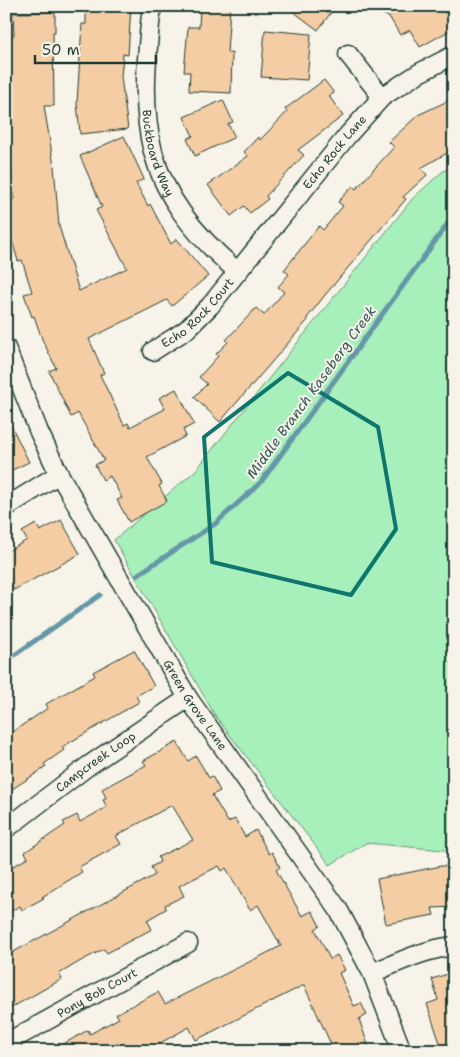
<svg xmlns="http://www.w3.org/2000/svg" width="460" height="1057" font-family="'Shantell Sans',sans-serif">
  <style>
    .grass { fill: #a7efbb; stroke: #639678 }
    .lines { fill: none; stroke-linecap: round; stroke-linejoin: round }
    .stream { stroke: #6597a8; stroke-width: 5 }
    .building { fill: #f5cda4; stroke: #1f3d34 }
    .minor-casing { stroke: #1f3d34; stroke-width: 21 }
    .minor { stroke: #f7f3e8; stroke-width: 18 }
    .marked { fill: none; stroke: #0f766e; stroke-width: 4; stroke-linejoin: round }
    .labels { text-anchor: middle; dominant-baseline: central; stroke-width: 4; stroke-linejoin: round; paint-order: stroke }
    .street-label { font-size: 12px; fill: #1f3d34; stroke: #f7f3e8 }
    .water-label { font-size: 14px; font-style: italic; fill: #365b5b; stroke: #f7f3e8 }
  </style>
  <rect width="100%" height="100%" fill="#f7f3e8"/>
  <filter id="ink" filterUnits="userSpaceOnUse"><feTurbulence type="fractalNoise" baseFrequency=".02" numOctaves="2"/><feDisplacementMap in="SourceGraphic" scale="10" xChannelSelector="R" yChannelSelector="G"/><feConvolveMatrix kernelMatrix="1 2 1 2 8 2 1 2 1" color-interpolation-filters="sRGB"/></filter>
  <g filter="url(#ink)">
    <polygon class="grass" points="454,165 454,851 366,843 330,865 216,717 114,540 195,471 413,198 442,172"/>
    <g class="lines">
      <g class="stream">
        <polyline points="137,575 215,524 261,482 454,215"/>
        <polyline points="6,661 100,595"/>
      </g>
    </g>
    <g class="building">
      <polygon points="86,6 131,6 128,55 123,54 121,77 128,129 80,134 77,103 82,24 86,24"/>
      <polygon points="200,6 230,8 227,53 232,53 231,93 189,91 190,72 184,72 188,27 199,27"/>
      <polygon points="286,6 336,6 318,30"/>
      <polygon points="369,6 441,6 454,28 420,47 410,30 400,35 390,18"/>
      <polygon points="55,12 55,32 53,32 54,106 44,106 54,166 59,226 79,291 127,268 96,210 102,207 80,156 124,136 144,179 136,183 148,206 150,204 171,244 177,239 208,276 172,306 167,300 89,339 104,373 100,375 124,425 128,423 130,427 165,409 159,398 176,389 194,424 183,430 186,436 147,457 162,484 159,486 167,501 129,522 117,500 122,498 110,476 103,480 95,465 104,460 78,413 71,417 49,371 56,368 42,339 34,316 32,317 24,294 32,292 22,260 18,261 12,240 8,200 14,199 12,173 6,174 6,126 10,126 9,90 6,90 6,35 14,35 13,13"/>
      <polygon points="265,30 311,34 307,80 261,77"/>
      <polygon points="324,80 334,93 329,96 343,116 298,150 304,155 266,196 268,199 250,213 244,206 231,216 208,185 248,156 244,152 258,137 260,140 287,112 285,109"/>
      <polygon points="454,98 454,149 421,168 427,175 403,197 406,199 325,295 307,318 308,320 220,422 194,397 207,384 199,377 218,356 216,354 228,342 226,340 256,308 264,315 284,292 278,287 289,274 284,270 319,226 323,230 343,206 338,202 353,186 356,189 394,147 389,142 418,115"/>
      <polygon points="223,100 233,122 228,124 235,137 195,156 187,139 193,136 184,117"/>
      <polygon points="6,415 29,462 6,473"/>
      <polygon points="61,520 80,554 14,590 12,586 6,590 6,552 27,540 22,532 36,524 40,531"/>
      <polygon points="134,650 154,686 136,696 139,702 62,747 64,750 44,764 46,767 6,793 6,736 48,708 46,704 95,676 93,672"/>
      <polygon points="177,742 188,761 196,756 209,778 212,776 220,791 212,795 228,822 235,819 245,837 256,830 269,854 272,852 280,867 276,870 302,916 312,911 320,926 315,929 330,959 337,955 345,970 339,973 354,1006 361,1003 367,1015 359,1019 370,1051 334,1051 304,985 196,1040 189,1027 146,1051 51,1051 88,1030 90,1034 119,1018 116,1014 158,992 165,1004 281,946 258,905 250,910 226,868 222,871 219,866 179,886 184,896 165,905 166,909 147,920 152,929 107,953 104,949 79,962 59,974 62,979 11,1008 6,999 6,956 155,875 151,867 160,862 158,857 193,840 172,805 116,836 121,844 79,867 82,872 42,897 44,898 22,910 20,906 6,914 6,870 28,858 25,852 65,825 63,822 77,815 80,822 107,807 103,800 106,798 102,789 146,765 143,761"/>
      <polygon points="441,866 454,866 454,907 432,908 434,915 386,924 377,879"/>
      <polygon points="454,972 454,1042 441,1046 427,1004 438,1000 432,979"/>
    </g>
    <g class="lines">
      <g class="minor-casing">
        <g id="minor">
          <path id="s1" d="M 152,6 C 138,127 141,189 238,272"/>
          <polyline points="348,54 382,97"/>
          <path id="s2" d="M 6,348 L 39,432 L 59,474 L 188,698 L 338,909 L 372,973 L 402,1051"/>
          <path id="s3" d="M 153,351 L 186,330 L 210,306 L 347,136 L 382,97 L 419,73 L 454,55"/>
          <polyline points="6,507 59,474"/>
          <path id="s4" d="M 6,829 L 88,766 L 188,698"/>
          <path d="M 372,973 C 399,962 425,949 454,946"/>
          <path id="s5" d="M 6,1043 L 188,943"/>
        </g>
      </g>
      <use href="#minor" class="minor"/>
    </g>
  </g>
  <path class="marked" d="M 288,373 L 378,427 L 396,529 L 351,595 L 212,562 L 204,437 Z"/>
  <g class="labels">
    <g class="street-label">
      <text stroke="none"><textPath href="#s1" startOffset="149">Buckboard Way</textPath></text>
      <text stroke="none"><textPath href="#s3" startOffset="271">Echo Rock Lane</textPath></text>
      <text stroke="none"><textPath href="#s3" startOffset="59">Echo Rock Court</textPath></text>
      <text stroke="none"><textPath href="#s2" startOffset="405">Green Grove Lane</textPath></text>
      <text stroke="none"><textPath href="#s4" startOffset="112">Campcreek Loop</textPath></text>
      <text stroke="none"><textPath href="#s5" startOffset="104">Pony Bob Court</textPath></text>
    </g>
    <g class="water-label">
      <text transform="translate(311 392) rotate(-54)">Middle Branch Kaseberg Creek</text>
    </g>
  </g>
  <rect width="460" height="1057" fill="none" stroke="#f7f3e8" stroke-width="25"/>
  <rect x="12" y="12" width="435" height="1032" fill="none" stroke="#1f3d34" stroke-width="2" filter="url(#ink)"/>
  <path d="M35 55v8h121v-8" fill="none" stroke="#1f3d34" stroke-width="2.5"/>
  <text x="42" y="55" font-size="15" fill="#1f3d34" stroke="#f7f3e8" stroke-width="4" paint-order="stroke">50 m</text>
</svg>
